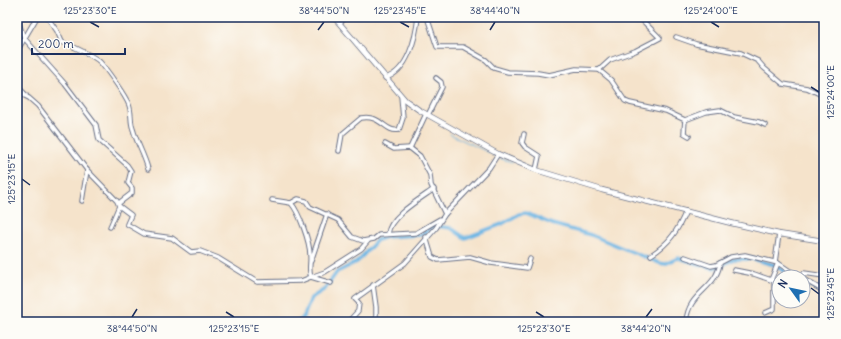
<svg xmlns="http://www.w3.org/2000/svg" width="841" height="339" font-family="Delius,sans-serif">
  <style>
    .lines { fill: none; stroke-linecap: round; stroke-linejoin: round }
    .stream { stroke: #6ab4e3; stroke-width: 1 }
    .canal { stroke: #6ab4e3; stroke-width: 3.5 }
    .minor-casing { stroke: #676e84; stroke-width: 5.5 }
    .major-casing { stroke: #676e84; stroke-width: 6 }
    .minor { stroke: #fff; stroke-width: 3.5 }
    .major { stroke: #fff; stroke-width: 4.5 }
    .ticks { fill: none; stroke: #1b2f5e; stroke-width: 1.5 }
    .neatline { fill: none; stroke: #1b2f5e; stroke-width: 1.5 }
    .ticks-label { font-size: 10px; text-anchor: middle; fill: #1b2f5e }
  </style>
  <rect width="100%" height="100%" fill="#fdfcf7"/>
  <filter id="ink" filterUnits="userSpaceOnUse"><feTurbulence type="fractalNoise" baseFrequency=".025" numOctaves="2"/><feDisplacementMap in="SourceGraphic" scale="8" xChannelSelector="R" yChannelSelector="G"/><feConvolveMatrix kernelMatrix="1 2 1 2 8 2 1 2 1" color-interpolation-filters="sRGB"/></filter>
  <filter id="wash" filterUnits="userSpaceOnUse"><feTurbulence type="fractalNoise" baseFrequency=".012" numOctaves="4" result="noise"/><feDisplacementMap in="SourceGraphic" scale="16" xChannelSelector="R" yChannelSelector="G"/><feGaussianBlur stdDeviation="0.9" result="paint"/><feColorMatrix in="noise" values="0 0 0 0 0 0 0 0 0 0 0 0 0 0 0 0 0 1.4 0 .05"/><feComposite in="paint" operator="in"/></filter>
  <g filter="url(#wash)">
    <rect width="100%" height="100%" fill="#f5e3cb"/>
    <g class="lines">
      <g class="stream">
        <polyline points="450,134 494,155"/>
        <polyline points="499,158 512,162"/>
      </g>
      <g class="canal">
        <polyline points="803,282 824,293"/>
        <polyline points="298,322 304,316 311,298 325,289 337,272 357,262 377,240 386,237 420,235 435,226 451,228 465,238 502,224 519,214 526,213 552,224 591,235 659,263 665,264 678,258 713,268 720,267 733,259 752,259 775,265 793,277"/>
      </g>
    </g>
  </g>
  <g filter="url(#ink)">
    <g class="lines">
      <g class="minor-casing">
        <g id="minor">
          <polyline points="17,17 24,38 65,84 96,125 99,140 127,165 131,171 128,183 132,188 132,193 119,203"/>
          <path d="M 47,17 L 57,31 L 62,42 C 70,45 94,56 100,62 C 107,70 125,95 129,105 C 132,113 130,122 133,129 C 137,144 144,154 148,169"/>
          <polyline points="427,17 437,47 463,47 486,60 494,68 508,72 538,73 549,75 576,69 599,70 611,80 625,101 630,103 666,111 685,120 706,112 720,110 734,117 759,122 765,125"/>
          <polyline points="340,23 346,17"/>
          <polyline points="676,37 696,44 741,53 758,61 764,68 783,84 807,88 824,96"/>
          <polyline points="17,51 37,17"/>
          <polyline points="599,70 610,60 635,51 660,38 639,17"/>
          <path d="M 385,78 C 408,72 416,37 418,17"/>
          <polyline points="17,86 26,95"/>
          <polyline points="17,92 29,98 38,106 87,170 117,201 119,206 110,227"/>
          <polyline points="428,115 442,87 441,82 436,78"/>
          <polyline points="685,120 684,133 689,136"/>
          <polyline points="524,134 522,143 525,147 539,156 536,170"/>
          <polyline points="385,144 394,149 410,148 420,156 430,175 431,185 445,214"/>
          <polyline points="410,148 426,114"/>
          <path d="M 339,151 L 342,134 L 361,118 C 381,114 385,133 399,130 L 403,118 L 401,96"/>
          <path d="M 272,200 L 291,203 C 299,212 310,242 310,255 C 311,263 308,270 311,277"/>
          <polyline points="82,201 87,170"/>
          <polyline points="291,203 298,199 306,201 310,207 338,220 352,237 363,241 374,239 379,235 416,233 440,219"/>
          <polyline points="119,206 131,215 127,224 144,234 172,238 191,252 200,251 218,258 257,282 301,281 311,277 325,272 361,249 368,241"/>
          <path d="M 388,234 C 389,217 420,199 434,189"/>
          <polyline points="426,237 432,257 438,260 470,257 491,263 527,268 530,259"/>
          <path d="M 651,255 C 670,243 678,230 686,211"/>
          <polyline points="685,257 711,266 716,265 731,257 745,255 778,263 799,277"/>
          <polyline points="311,261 327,214"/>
          <polyline points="775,262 779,234"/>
          <polyline points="734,270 754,274 774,281 774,309 765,313"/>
          <polyline points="311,277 331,283"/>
          <polyline points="803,277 804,273 824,276"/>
          <polyline points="803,279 824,291"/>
          <polyline points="771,280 778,263"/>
          <polyline points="373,285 376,307 376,322"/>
          <polyline points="348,322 358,311 359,303 355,299 405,263 436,228 445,214 489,168 498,154"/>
          <path d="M 686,322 C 688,292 716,290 720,263"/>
        </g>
      </g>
      <g class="major-casing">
        <polyline id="major" points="334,17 405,100 419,110 498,154 536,170 602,190 731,223 779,234 824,241"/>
      </g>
      <use href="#minor" class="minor"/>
      <use href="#major" class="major"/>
    </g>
  </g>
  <path class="ticks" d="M 90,22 L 99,27M 400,22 L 409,27M 711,22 L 719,27M 318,30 L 324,22M 490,30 L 495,22M 811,87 L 819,92M 22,179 L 30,185M 811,288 L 819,294M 226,312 L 234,317M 536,312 L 544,317M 132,317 L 137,309M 646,317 L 652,309"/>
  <rect width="841" height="339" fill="none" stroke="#fdfcf7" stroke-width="44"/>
  <g transform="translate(791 289) rotate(303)"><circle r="19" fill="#fdfcf7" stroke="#a3aaba"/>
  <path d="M0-3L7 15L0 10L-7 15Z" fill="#1f6fb2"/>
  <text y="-6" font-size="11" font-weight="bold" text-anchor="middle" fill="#1b2f5e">N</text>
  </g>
  <path d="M32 48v6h93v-6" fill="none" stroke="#1b2f5e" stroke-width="2"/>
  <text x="38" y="48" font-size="12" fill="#1b2f5e" stroke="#fdfcf7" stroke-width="3" paint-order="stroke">200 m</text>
  <rect x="22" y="22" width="797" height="295" class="neatline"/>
  <g class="ticks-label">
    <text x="90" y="14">125°23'30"E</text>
    <text x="324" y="14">38°44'50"N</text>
    <text x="400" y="14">125°23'45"E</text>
    <text x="495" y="14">38°44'40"N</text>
    <text x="711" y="14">125°24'00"E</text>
    <text transform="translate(830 92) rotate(-90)" y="4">125°24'00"E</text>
    <text transform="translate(11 179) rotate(-90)" y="4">125°23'15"E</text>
    <text transform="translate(830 294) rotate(-90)" y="4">125°23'45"E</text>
    <text x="132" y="332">38°44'50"N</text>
    <text x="234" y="332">125°23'15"E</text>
    <text x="544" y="332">125°23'30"E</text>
    <text x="646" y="332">38°44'20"N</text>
  </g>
</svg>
